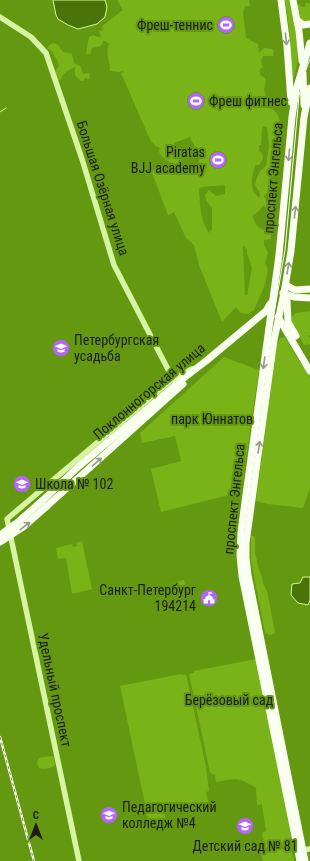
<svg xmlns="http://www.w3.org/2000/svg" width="310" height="861" font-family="'Roboto Condensed',sans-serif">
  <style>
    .green { fill: #7ab318; fill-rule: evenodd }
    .water { fill: #4a7409; stroke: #d4f893 }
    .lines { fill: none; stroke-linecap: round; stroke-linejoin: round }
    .stream { stroke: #d4f893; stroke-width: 1 }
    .minor { stroke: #d6f4a1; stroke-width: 5.5 }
    .major { stroke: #f8ffee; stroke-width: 7 }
    .tram { stroke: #fff; stroke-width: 1 }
    .rail-casing { stroke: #fff; stroke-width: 2.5 }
    .rail { stroke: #649810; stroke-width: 1; stroke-dasharray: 3; stroke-linecap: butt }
    .major-bridge { stroke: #f8ffee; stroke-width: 7 }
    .oneway { stroke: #959990 }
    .labels { text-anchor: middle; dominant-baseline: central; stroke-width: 4; stroke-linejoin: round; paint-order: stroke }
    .poi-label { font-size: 14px; fill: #1d1d1d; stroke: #649810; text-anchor: start }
    .street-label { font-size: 14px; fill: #1d1d1d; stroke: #649810 }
    .park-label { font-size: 14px; fill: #1c1d1a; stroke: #649810 }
  </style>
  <rect width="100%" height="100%" fill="#649810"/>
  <g class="green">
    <path d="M 117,0 L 257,0 L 249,0 L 250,6 L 245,6 L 243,12 L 246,38 L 258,44 L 259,53 L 264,48 L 272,49 L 274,51 L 273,56 L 263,56 L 261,61 L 263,67 L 260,69 L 260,75 L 265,78 L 266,81 L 264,89 L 268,106 L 276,112 L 279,118 L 281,127 L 267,193 L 264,196 L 266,201 L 274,206 L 272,228 L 270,228 L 266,223 L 267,209 L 264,205 L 259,211 L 252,216 L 257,226 L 271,235 L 271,239 L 264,240 L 264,245 L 268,253 L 265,263 L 268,270 L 264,287 L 254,310 L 248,314 L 241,313 L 236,307 L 222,322 L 199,265 L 194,245 L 186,238 L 174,212 L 168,215 L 151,170 L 199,167 L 199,155 L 190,137 L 174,143 L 183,165 C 173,164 165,162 159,152 L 160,147 L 157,147 L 151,141 L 148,135 L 121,73 L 124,72 L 123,71 L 119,72 L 110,71 C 110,60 105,54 109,44 L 105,41 L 103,41 L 101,46 L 92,48 L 90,54 L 86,54 L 89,37 L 93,35 L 98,37 L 101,37 L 99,31 L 104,30 L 101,27 L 123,10 ZM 263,126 L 267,127 L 269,146 L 266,166 C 259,170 257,177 255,185 L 260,193 L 259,198 C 248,188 252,178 255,165 L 259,165 L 263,159 L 262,153 L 259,151 L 259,145 L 261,145 C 262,138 261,132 263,126 ZM 225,185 L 225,194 L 216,196 L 209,190 L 205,195 L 206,200 L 212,208 L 212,229 L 209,233 C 200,221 200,204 199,189 L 201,187 ZM 243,245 L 247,250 L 247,253 L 252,268 L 247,295 L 245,295 Z"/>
    <path d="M 285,0 L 289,0 C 295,23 303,57 293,79 L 289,29 Z"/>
    <polygon points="301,2 300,6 305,7 306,3 310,3 310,23 301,21 298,6"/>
    <path d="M 53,43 L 58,45 L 63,52 L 72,54 L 74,63 L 81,67 L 83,74 L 89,73 L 90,77 L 89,79 L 85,78 L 83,81 L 81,81 L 75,75 L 75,67 C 69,70 63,72 61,80 L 58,80 L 55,71 L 59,66 C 59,60 54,58 53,52 C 50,50 48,50 48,46 Z"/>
    <polygon points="310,311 310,335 308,336 310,338 310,344 304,345 292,323 292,316 296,313"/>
    <polygon points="284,337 286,339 301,364 303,364 310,377 310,488 303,508 268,504 256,501 277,344 280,338"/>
    <polygon points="224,357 259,370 241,492 161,512 151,469 181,461 175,436 142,443 140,433"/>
    <polygon points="251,536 253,536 255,537 255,552 259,570 262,576 263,584 267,591 275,632 274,634 269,635 265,633 251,560"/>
    <polygon points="82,541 92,589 72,594 66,558 58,559 56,548 72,544 73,547 77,546 76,543"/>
    <polygon points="184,580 187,595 175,598 172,583"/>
    <path d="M 256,659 L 291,837 L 290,838 L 291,843 L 265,848 L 262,833 L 266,831 L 262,804 L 257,805 L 256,788 C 239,777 236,778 216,782 L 215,774 L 213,775 L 210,772 L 189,674 L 194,673 L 194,671 Z"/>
    <polygon points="181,674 181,675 186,674 206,767 209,791 206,792 210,810 190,814 187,804 164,808 165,819 149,823 120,686"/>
    <path d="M 51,756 L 54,757 L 55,765 C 52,768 44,770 39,768 L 37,763 L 39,758 Z"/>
    <polygon points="291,847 294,861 263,861 261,853"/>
  </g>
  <g class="water">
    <polygon points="53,0 105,0 107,7 105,17 97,24 78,29 68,25 58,19 56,15"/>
    <polygon points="303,577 310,577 310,600 308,605 298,603 291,595 292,584 300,583"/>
  </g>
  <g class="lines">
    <polyline class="stream" points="0,112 6,108"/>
    <g class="minor">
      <polyline points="0,17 31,37 46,53 82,159 114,265 173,379"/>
      <polyline points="303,850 310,849"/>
      <polyline points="79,861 7,519 170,381 192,369"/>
    </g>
    <g class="major">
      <polyline points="281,0 287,46 291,102"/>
      <polyline points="293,0 299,31 302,61"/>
      <polyline points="297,20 303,25 310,24"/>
      <polyline points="303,73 304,105"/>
      <polyline points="286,285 295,290 310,289"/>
      <polyline points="283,293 294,297 310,298"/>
      <polyline points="285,295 287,300 288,322 296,336"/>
      <polyline points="278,317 310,371"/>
      <polyline points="42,501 78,467 185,377 206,361 266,311 270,304"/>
      <polyline points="47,506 183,384"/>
      <polyline points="300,861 242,576 240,556 241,531 279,255 292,117 296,90 310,43"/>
      <polyline points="305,861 248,575 246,558 246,543 274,340 284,293 291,251 304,117 310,88"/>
    </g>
    <polyline class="tram" points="302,861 244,574 242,549 243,526 271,331 285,250 299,96 304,75 310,59"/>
    <g class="rail-casing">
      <polyline id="rail" points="0,737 34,861"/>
    </g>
    <use href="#rail" class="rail"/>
    <g class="major-bridge">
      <polyline points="0,535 18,522 42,501"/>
      <polyline points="0,542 23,527 47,506"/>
    </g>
  </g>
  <defs><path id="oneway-shaft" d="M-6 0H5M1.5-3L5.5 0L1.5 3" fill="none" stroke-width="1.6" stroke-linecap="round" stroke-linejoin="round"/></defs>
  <g class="oneway">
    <use href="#oneway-shaft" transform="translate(286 39) rotate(84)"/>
    <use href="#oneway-shaft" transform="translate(289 155) rotate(95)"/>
    <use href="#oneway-shaft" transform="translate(295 212) rotate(-84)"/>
    <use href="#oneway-shaft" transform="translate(288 268) rotate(-81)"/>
    <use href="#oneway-shaft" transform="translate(264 363) rotate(98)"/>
    <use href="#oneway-shaft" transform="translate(259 447) rotate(-82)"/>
    <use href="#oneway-shaft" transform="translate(97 462) rotate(-41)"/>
    <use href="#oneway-shaft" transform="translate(25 526) rotate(-38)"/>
  </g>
  <defs>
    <g id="stadium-disc" transform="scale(0.9)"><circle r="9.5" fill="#b664ff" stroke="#649810"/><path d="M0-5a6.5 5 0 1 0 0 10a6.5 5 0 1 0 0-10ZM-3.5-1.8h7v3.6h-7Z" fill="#fff"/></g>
    <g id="university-disc" transform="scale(0.9)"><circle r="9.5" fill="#b664ff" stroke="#649810"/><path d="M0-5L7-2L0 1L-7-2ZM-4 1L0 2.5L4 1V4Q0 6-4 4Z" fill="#fff"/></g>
    <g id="school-disc" transform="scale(0.9)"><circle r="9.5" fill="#b664ff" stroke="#649810"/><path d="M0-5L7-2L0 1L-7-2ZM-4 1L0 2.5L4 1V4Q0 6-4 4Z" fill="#fff"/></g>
    <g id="civic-disc" transform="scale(0.9)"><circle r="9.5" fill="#b664ff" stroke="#649810"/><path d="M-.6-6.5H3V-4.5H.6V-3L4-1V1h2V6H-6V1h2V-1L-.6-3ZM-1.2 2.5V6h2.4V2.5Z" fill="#fff"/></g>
  </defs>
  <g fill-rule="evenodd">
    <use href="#stadium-disc" x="226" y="25"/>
    <use href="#stadium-disc" x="196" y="101"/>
    <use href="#stadium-disc" x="218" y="160"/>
    <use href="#university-disc" x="61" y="348"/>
    <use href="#school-disc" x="22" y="484"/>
    <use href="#civic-disc" x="209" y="598"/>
    <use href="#university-disc" x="109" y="815"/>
    <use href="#school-disc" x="245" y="826"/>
  </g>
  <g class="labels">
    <g class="poi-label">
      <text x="213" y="25" text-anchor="end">Фреш-теннис</text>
      <text x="209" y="101">Фреш фитнес</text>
      <text x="205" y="152" text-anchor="end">Piratas<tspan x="205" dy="16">BJJ academy</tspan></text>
      <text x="74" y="340">Петербургская<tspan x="74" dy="16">усадьба</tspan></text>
      <text x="35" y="484">Школа № 102</text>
      <text x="196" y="590" text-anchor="end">Санкт-Петербург<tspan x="196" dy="16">194214</tspan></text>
      <text x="122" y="807">Педагогический<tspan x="122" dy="16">колледж №4</tspan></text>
      <text x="245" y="846" text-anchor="middle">Детский сад № 81</text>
    </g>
    <g class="street-label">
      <text transform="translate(273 178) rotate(-85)">проспект Энгельса</text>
      <text transform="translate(103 188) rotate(72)">Большая Озёрная улица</text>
      <text transform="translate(149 391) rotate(-40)">Поклонногорская улица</text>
      <text transform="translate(234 499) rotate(-84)">проспект Энгельса</text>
      <text transform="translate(55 690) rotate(78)">Удельный проспект</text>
    </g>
    <g class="park-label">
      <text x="212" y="419">парк Юннатов</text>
      <text x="229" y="700">Берёзовый сад</text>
    </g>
  </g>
  <g transform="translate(36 825)" stroke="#649810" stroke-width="3" paint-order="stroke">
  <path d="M0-3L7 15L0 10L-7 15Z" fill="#1d1d1d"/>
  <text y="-6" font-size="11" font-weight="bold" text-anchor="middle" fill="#1d1d1d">С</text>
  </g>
</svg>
